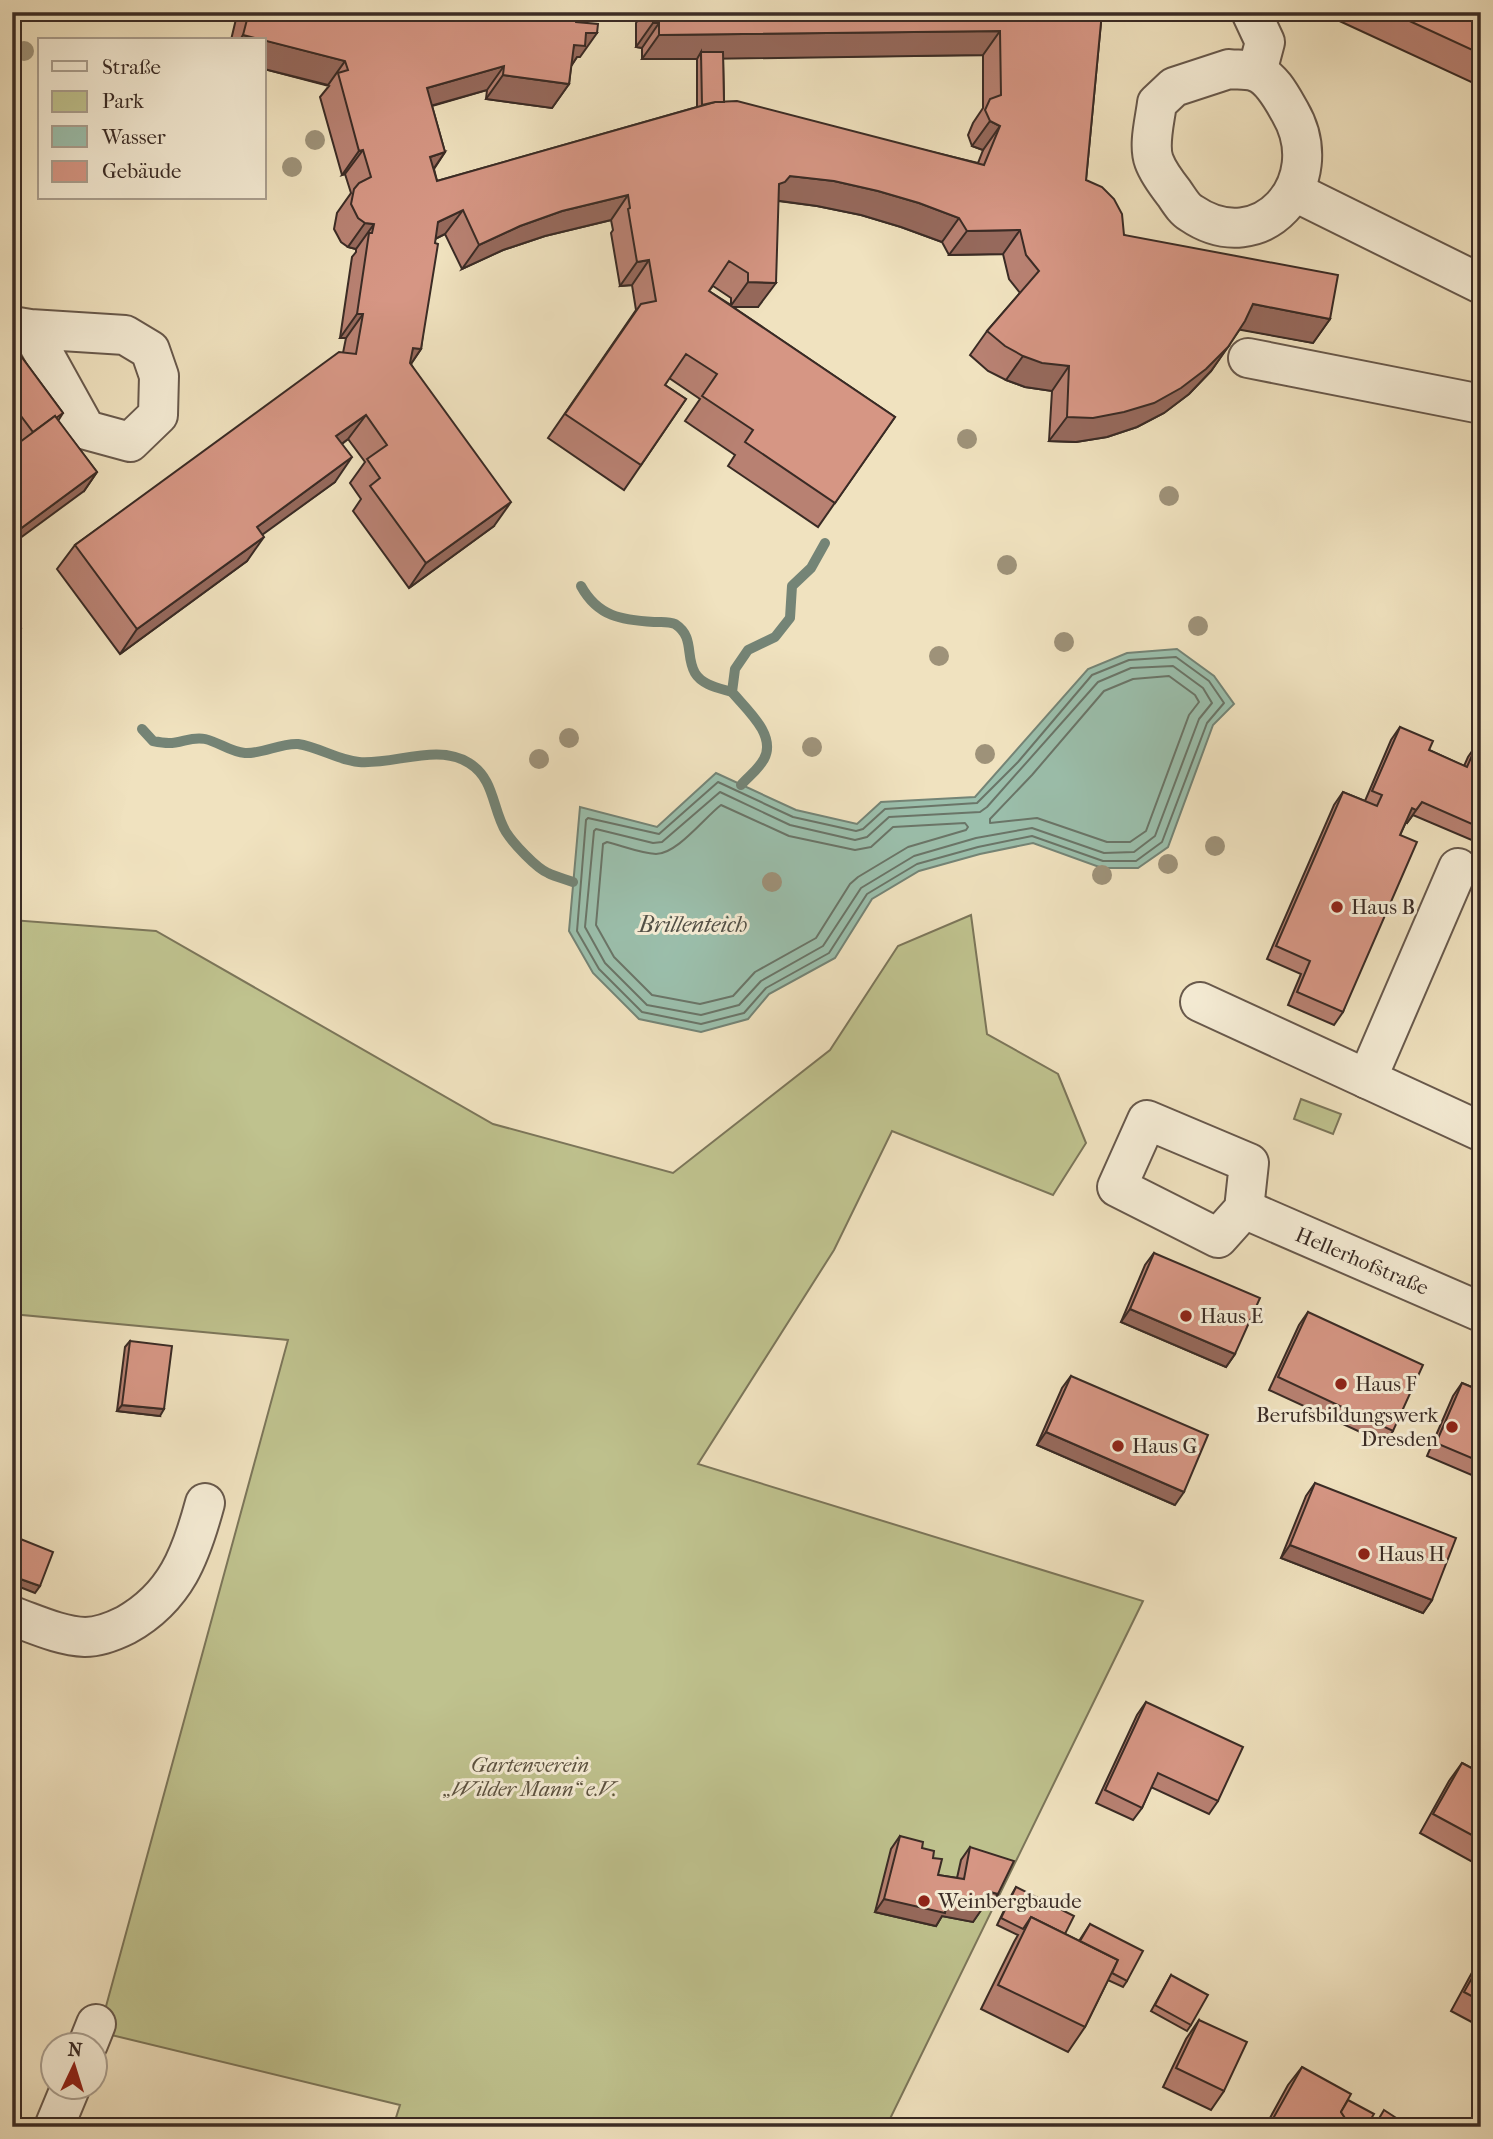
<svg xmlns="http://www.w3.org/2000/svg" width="1493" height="2139" font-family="'IM FELL French Canon',serif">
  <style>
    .green { fill: #bfc28e; stroke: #7c765a; stroke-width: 2 }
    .water { fill: #9bbfac; stroke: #748476; stroke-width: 2 }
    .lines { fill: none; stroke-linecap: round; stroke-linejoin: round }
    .shore { stroke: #6a7568; stroke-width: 2 }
    .stream { stroke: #748476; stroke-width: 10 }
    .minor-casing { stroke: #68594c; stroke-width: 42 }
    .minor { stroke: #f5ecd5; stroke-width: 38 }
    .tree { fill: #9e9279 }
    .wall { fill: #b88172; stroke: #3a2b25; stroke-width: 2; fill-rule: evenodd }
    .shaded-wall { fill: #96695c; stroke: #3a2b25; stroke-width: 2 }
    .building { fill: #d69684; stroke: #3a2b25; stroke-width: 2 }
    .poi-dot { fill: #8f2418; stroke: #f5ecd5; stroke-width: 2.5 }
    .labels { text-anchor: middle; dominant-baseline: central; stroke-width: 6; stroke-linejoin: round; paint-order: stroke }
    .poi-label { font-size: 21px; fill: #3a2b25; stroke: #f5ecd5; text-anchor: start }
    .street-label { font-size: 21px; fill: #3a2b25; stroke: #f5ecd5 }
    .park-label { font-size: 21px; font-style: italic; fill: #5b513f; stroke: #f5ecd5 }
    .water-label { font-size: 23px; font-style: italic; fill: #525047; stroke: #f5ecd5 }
  </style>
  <rect width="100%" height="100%" fill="#f0e2bf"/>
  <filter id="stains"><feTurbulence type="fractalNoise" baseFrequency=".00286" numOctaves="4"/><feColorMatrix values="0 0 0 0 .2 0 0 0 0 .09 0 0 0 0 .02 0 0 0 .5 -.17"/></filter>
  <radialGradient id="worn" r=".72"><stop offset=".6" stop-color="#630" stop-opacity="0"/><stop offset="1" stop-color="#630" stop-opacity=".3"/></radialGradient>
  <g class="green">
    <polygon points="971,915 987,1034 1058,1074 1086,1143 1053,1195 892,1131 834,1250 698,1464 1143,1601 886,2127 393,2127 400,2105 99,2032 288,1340 12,1314 12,920 156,931 493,1124 673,1173 830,1050 898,946"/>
    <polygon points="1301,1099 1341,1114 1333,1134 1294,1119"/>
  </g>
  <polygon class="water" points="1177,649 1214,676 1234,704 1213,725 1168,847 1138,868 1102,868 1033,843 980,854 919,871 872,899 835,958 769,994 748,1019 701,1032 639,1019 593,973 569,931 580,807 657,827 716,773 796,810 857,824 881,802 975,797 1088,669 1127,653"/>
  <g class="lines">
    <g class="shore">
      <polygon points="1176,657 1209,681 1224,703 1207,723 1162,842 1136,861 1103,861 1032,836 978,847 917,864 867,894 829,953 766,988 744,1013 701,1024 642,1012 599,969 577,931 586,820 588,818 659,834 718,782 793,817 856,831 863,829 885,809 977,803 1018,762 1092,675 1129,660"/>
      <polygon points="1173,666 1203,688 1212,703 1199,719 1155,836 1134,852 1104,853 1032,828 976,838 914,856 861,888 823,946 761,981 739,1005 701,1015 647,1005 605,963 585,927 594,831 596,829 653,843 662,842 720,792 790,825 855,840 867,837 889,817 980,812 987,807 1098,682 1131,668"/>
      <polygon points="1169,676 1195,695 1199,702 1189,715 1146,831 1130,842 1107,842 1037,818 990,823 990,819 1032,775 1104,691 1133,679"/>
      <path d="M 721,805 L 789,836 L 855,850 L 871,847 L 893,827 L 965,823 L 968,827 L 966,830 L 908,847 L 858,877 L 850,884 L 816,938 L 755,972 L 733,996 L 700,1004 L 652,995 L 614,957 L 596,925 L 603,844 L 607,842 C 623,846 640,853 656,854 C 677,854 704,818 721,805 Z"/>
    </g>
    <g class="stream">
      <path d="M 581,586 C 598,617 622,620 654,622 C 661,622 669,621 675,624 C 695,637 685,656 695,673 C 702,685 719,688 732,692"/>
      <path d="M 142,729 L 153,741 C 158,742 164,743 169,743 C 182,743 192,736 205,739 C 219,742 230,752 245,753 C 263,754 280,743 298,744 C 319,747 337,760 359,762 C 394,765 438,743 469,763 C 495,779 492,809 506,832 C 513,843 536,868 548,873 C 556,877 565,879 573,882"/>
      <path d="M 741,785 C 749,776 758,770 764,759 C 777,735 746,709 732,692 L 735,669 L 748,650 L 775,637 L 790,618 L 792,586 L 811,568 L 825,543"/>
    </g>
    <g class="minor-casing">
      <g id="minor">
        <polyline points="1251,12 1265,42 1257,72"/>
        <path d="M 1229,69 C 1237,70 1248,69 1256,72 C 1272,78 1282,98 1290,112 C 1331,182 1261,261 1191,213 C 1184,209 1179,200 1174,193 C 1167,184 1158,172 1154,161 C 1148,145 1155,120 1157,103 L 1174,87 Z"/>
        <polyline points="1295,192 1481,284"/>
        <polyline points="12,326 30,329 125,335 150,350 159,376 158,415 130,442 86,430 30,329"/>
        <polyline points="1248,358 1481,404"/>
        <polyline points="1200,1002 1480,1131"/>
        <polyline points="1367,1079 1458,868"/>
        <polygon points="1147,1120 1249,1163 1244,1209 1218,1238 1117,1187"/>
        <polyline points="1244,1209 1481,1312"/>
        <path d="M 12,1616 C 35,1624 60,1636 85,1637 C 98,1637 114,1631 126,1625 C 176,1597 191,1555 205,1503"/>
        <polyline points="88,2044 96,2024"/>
        <polyline points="54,2127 71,2086"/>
      </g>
    </g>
    <use href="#minor" class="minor"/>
  </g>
  <g class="tree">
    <circle cx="24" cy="51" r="10"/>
    <circle cx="315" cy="140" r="10"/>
    <circle cx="292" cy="167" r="10"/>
    <circle cx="967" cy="439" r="10"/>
    <circle cx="1169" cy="496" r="10"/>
    <circle cx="1007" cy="565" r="10"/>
    <circle cx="1198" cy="626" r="10"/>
    <circle cx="1064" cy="642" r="10"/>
    <circle cx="939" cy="656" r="10"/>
    <circle cx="569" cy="738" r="10"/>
    <circle cx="812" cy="747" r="10"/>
    <circle cx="985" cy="754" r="10"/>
    <circle cx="539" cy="759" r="10"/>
    <circle cx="1215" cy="846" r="10"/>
    <circle cx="1168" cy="864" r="10"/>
    <circle cx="1102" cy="875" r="10"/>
    <circle cx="772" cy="882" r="10"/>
  </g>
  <g class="wall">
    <path d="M 241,12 L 322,12 L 328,14 L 329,12 L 399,12 L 580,57 L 577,57 L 571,66 L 569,84 L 552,108 L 486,99 L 487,90 L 432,106 L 445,152 L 434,169 L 437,181 L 697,107 L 697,59 L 642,59 L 642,48 L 636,47 L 636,23 L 643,12 L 1102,12 L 1086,180 L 1124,235 L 1330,319 L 1313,343 L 1240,329 L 1211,371 L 1189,394 L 1164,413 L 1137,427 L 1107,437 L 1076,442 L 1049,441 L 1052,391 L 1025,387 L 1006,380 L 988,371 L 970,355 L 987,331 L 1020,293 L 1009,279 L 1003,254 L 949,255 L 942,242 L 901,227 L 861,215 L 817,206 L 778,201 L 758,307 L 733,307 L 895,417 L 818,527 L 728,466 L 735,455 L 685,421 L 700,399 L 669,378 L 665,385 L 686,399 L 624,490 L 548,438 L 636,310 L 632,285 L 620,286 L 611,233 L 613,230 L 611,220 L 545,236 L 503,250 L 462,269 L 445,234 L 435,239 L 421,349 L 411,364 L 494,526 L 409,588 L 353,511 L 361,499 L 350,483 L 365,462 L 348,439 L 342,444 L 335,482 L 262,534 L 247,561 L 120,654 L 57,569 L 75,545 L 343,353 L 346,338 L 340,338 L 352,257 L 356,252 L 356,249 L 348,247 L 341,242 L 334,229 L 337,213 L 351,193 L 345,174 L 342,175 L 320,97 L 329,86 L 264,69 L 264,40 L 231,40 L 236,19 ZM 983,55 L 983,108 L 973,123 L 968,135 L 972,146 L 983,150 L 978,163 L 724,102 L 723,58 ZM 713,286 L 731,298 L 731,305 L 709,291 Z"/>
    <polygon points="1320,12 1481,12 1481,141 1477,134 1474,109 1478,85"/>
    <polygon points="12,344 63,413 58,421 97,472 84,491 21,441 12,429"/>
    <polygon points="1400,727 1429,750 1464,766 1468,757 1477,744 1481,746 1481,844 1413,815 1407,823 1406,822 1400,835 1343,1012 1334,1025 1288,1005 1301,974 1267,959 1334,805 1343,792 1365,801 1391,740"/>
    <polygon points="1154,1253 1235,1354 1226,1367 1121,1322 1145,1265"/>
    <polygon points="1308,1312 1393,1431 1384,1443 1269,1390 1299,1325"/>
    <polygon points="130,1341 160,1416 117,1411 125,1347"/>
    <polygon points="1071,1376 1175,1505 1037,1445 1062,1388"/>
    <polygon points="1462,1383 1481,1391 1481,1479 1427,1456 1453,1396"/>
    <polygon points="1315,1483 1432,1600 1423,1613 1281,1558 1306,1496"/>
    <polygon points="1146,1702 1218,1801 1209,1814 1151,1787 1142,1808 1133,1820 1096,1803 1137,1715"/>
    <polygon points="1462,1763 1481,1773 1481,1861 1478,1865 1420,1833 1449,1781"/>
    <polygon points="900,1836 933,1858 938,1875 957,1878 961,1860 970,1847 998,1894 989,1907 984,1905 973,1922 942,1916 936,1926 875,1912 891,1849"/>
    <polygon points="1016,1887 1065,1934 1079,1941 1090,1924 1127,1981 1123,1987 1108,1980 1085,2027 1068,2052 981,2009 1014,1942 1018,1935 997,1925 1012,1894"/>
    <polygon points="1481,1956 1481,2027 1451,2011"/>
    <polygon points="1171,1975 1191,2025 1187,2031 1151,2011"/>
    <polygon points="1199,2020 1224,2091 1211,2110 1163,2087 1186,2039"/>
    <polygon points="1302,2067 1348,2100 1366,2127 1265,2127 1288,2085"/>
  </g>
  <g class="shaded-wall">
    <polygon points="653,23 659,23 642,48 636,47"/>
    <polygon points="1000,31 983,55 701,59 701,52 697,59 642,59 659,35"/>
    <polygon points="586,33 597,33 580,57 577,57 568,71 574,45"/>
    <polygon points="243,35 264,40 240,40"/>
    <polygon points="264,40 345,61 328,85 264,69"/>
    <polygon points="504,66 487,90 409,112 427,88"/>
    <polygon points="503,75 569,84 552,108 486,99"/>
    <polygon points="990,121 1000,126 983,150 972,146"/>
    <polygon points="363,150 345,174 342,175 359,151"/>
    <polygon points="445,152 428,177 430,157"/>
    <polygon points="790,176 834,181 878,191 919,203 959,218 942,242 901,227 861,215 817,206 773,200 779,184"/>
    <polygon points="628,195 611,220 545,236 503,250 462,269 479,245 520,226 562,211"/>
    <polygon points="463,210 445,234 421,246 438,222"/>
    <polygon points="365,223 374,224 356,249 348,247"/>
    <polygon points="1020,230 1003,254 949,255 967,231"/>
    <polygon points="649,260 632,285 620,286 637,262"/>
    <polygon points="748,282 776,283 758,307 730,307"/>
    <polygon points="1253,304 1330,319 1313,343 1236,329"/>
    <polygon points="357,314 363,314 346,338 340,338"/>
    <polygon points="1228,347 1211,371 1189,394 1164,413 1137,427 1107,437 1076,442 1049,441 1067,417"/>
    <polygon points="413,348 421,349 404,374"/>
    <polygon points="1023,356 1069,366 1052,391 1025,387 1006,380"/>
    <polygon points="366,415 348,439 319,461 336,436"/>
    <polygon points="352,457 335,482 240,551 257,527"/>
    <polygon points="97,472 84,491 12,544 12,535"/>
    <polygon points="511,502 494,526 409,588 426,563"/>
    <polygon points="264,537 247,561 120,654 137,629"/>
    <polygon points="21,628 12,640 12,634"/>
    <polygon points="1422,802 1407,823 1403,821 1412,808"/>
    <polygon points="1130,1309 1235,1354 1226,1367 1121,1322"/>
    <polygon points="122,1405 164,1409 160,1416 117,1411"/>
    <polygon points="1046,1432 1184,1492 1175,1505 1037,1445"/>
    <polygon points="1290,1545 1432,1600 1423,1613 1281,1558"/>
    <polygon points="12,1576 40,1586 35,1593 12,1584"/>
    <polygon points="990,1892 998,1894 989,1907 981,1905"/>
    <polygon points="884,1899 947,1903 982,1909 973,1922 942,1916 936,1926 875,1912"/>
  </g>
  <g class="building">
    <polygon points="249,12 322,12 332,15 333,12 572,12 576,22 598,24 597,33 586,33 585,46 574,45 569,84 503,75 504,66 427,88 445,152 430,157 437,181 715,102 737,101 984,165 1000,126 990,121 985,110 990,99 1001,95 1000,31 659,35 659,23 653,23 653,12 1102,12 1086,180 1102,187 1114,199 1122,214 1124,235 1338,275 1330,319 1253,304 1245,321 1228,347 1206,369 1181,388 1154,403 1124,412 1093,418 1067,417 1069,366 1042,363 1023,356 1005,346 987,331 1039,271 1026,255 1020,230 967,231 959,218 919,203 878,191 834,181 790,176 785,182 779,184 776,283 748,282 748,273 729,261 709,291 895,417 835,503 745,442 753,430 702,396 717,374 686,354 665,385 686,399 641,465 565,414 641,304 656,301 649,260 637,262 628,209 630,208 628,195 562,211 520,226 479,245 463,210 438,222 435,243 438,244 421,349 413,348 410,363 511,502 426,563 370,486 380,478 367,459 387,445 366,415 336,436 352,457 257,527 264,537 137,629 75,545 339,352 356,354 363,314 357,314 369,233 372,233 374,224 365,223 358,218 351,204 354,189 359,183 371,177 363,150 359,151 338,73 348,70 345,61 243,35"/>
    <polygon points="1390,12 1481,12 1481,54"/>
    <polygon points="701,52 723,52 724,102 715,102 702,105"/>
    <polygon points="12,344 63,413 56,418 55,416 33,432 12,404"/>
    <polygon points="55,416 97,472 12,535 12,448"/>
    <polygon points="12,616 21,628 12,634"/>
    <polygon points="1400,727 1433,741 1429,750 1467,767 1477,744 1481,746 1481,828 1422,802 1416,810 1412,808 1400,835 1417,842 1343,1012 1297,992 1310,961 1276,946 1343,792 1377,806 1382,795 1372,791"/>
    <polygon points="1154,1253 1260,1298 1235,1354 1130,1309"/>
    <polygon points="1308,1312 1423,1365 1393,1431 1278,1377"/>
    <polygon points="130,1341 172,1346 164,1409 122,1405"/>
    <polygon points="1071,1376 1208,1435 1184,1492 1046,1432"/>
    <polygon points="1462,1383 1481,1391 1481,1462 1436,1443"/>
    <polygon points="1315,1483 1456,1538 1432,1600 1290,1545"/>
    <polygon points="18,1538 53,1552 40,1586 12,1576 12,1552"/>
    <polygon points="1146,1702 1243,1747 1218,1801 1158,1773 1142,1808 1105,1790"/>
    <polygon points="1462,1763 1481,1773 1481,1840 1433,1814"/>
    <polygon points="900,1836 923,1842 922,1848 934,1851 933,1858 942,1859 938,1875 964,1879 970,1847 1014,1861 998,1894 990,1892 982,1909 947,1903 945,1913 884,1899"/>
    <polygon points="1016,1887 1074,1916 1065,1934 1031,1917 1023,1929 1001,1918"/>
    <polygon points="1031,1917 1118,1960 1085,2027 998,1985"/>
    <polygon points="1090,1924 1143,1951 1127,1981 1112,1973 1118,1960 1080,1941"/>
    <polygon points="1481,1962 1481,2001 1464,1992"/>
    <polygon points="1171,1975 1208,1995 1191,2025 1155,2005"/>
    <polygon points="1199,2020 1247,2042 1224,2091 1176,2068"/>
    <polygon points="1302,2067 1351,2094 1341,2112 1345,2118 1340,2127 1274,2127 1270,2124"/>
    <polygon points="1348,2100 1374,2114 1366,2127 1340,2127 1345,2118 1341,2112"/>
    <polygon points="1384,2110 1410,2127 1374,2127"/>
  </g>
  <g class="poi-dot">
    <circle cx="1337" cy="907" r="7"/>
    <circle cx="1186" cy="1316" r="7"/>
    <circle cx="1341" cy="1384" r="7"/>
    <circle cx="1452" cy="1427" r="7"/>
    <circle cx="1118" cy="1446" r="7"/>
    <circle cx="1364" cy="1554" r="7"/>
    <circle cx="924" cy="1901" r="7"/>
  </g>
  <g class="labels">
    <g class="poi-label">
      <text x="1351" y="907">Haus B</text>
      <text x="1200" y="1316">Haus E</text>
      <text x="1355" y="1384">Haus F</text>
      <text x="1438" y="1415" text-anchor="end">Berufsbildungswerk<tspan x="1438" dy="24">Dresden</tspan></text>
      <text x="1132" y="1446">Haus G</text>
      <text x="1378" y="1554">Haus H</text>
      <text x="938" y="1901">Weinbergbaude</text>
    </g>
    <g class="street-label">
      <text transform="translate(1362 1261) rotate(23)">Hellerhofstraße</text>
    </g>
    <g class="park-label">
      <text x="530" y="1765">Gartenverein<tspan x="530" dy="24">„Wilder Mann“ e.V.</tspan></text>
    </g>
    <g class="water-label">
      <text x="693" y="924">Brillenteich</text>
    </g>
  </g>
  <rect width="1493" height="2139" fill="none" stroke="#f0e2bf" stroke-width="42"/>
  <rect x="14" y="14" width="1465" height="2111" fill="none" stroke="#3a2b25" stroke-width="3.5"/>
  <rect x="21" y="21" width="1451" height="2097" fill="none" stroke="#3a2b25" stroke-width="2"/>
  <rect x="38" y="38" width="228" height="161" fill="#f5ecd5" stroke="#aa9f8f" stroke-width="2"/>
  <rect x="52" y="61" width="35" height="10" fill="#f5ecd5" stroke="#aa9f8f" stroke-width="2"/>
  <text x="102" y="74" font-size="21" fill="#3a2b25">Straße</text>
  <rect x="52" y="91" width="35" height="21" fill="#bfc28e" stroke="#aa9f8f" stroke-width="2"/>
  <text x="102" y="108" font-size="21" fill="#3a2b25">Park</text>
  <rect x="52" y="126" width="35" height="21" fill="#9bbfac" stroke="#aa9f8f" stroke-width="2"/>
  <text x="102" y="144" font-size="21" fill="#3a2b25">Wasser</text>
  <rect x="52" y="161" width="35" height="21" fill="#d69684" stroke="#aa9f8f" stroke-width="2"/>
  <text x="102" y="178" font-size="21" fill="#3a2b25">Gebäude</text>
  <g transform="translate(74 2066) rotate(4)"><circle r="33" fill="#f5ecd5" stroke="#aa9f8f" stroke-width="2"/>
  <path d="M0-5L12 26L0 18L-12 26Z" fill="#8f2418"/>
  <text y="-10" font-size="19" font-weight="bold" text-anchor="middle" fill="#3a2b25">N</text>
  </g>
  <rect width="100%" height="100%" filter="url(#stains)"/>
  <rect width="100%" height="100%" fill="url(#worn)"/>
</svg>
